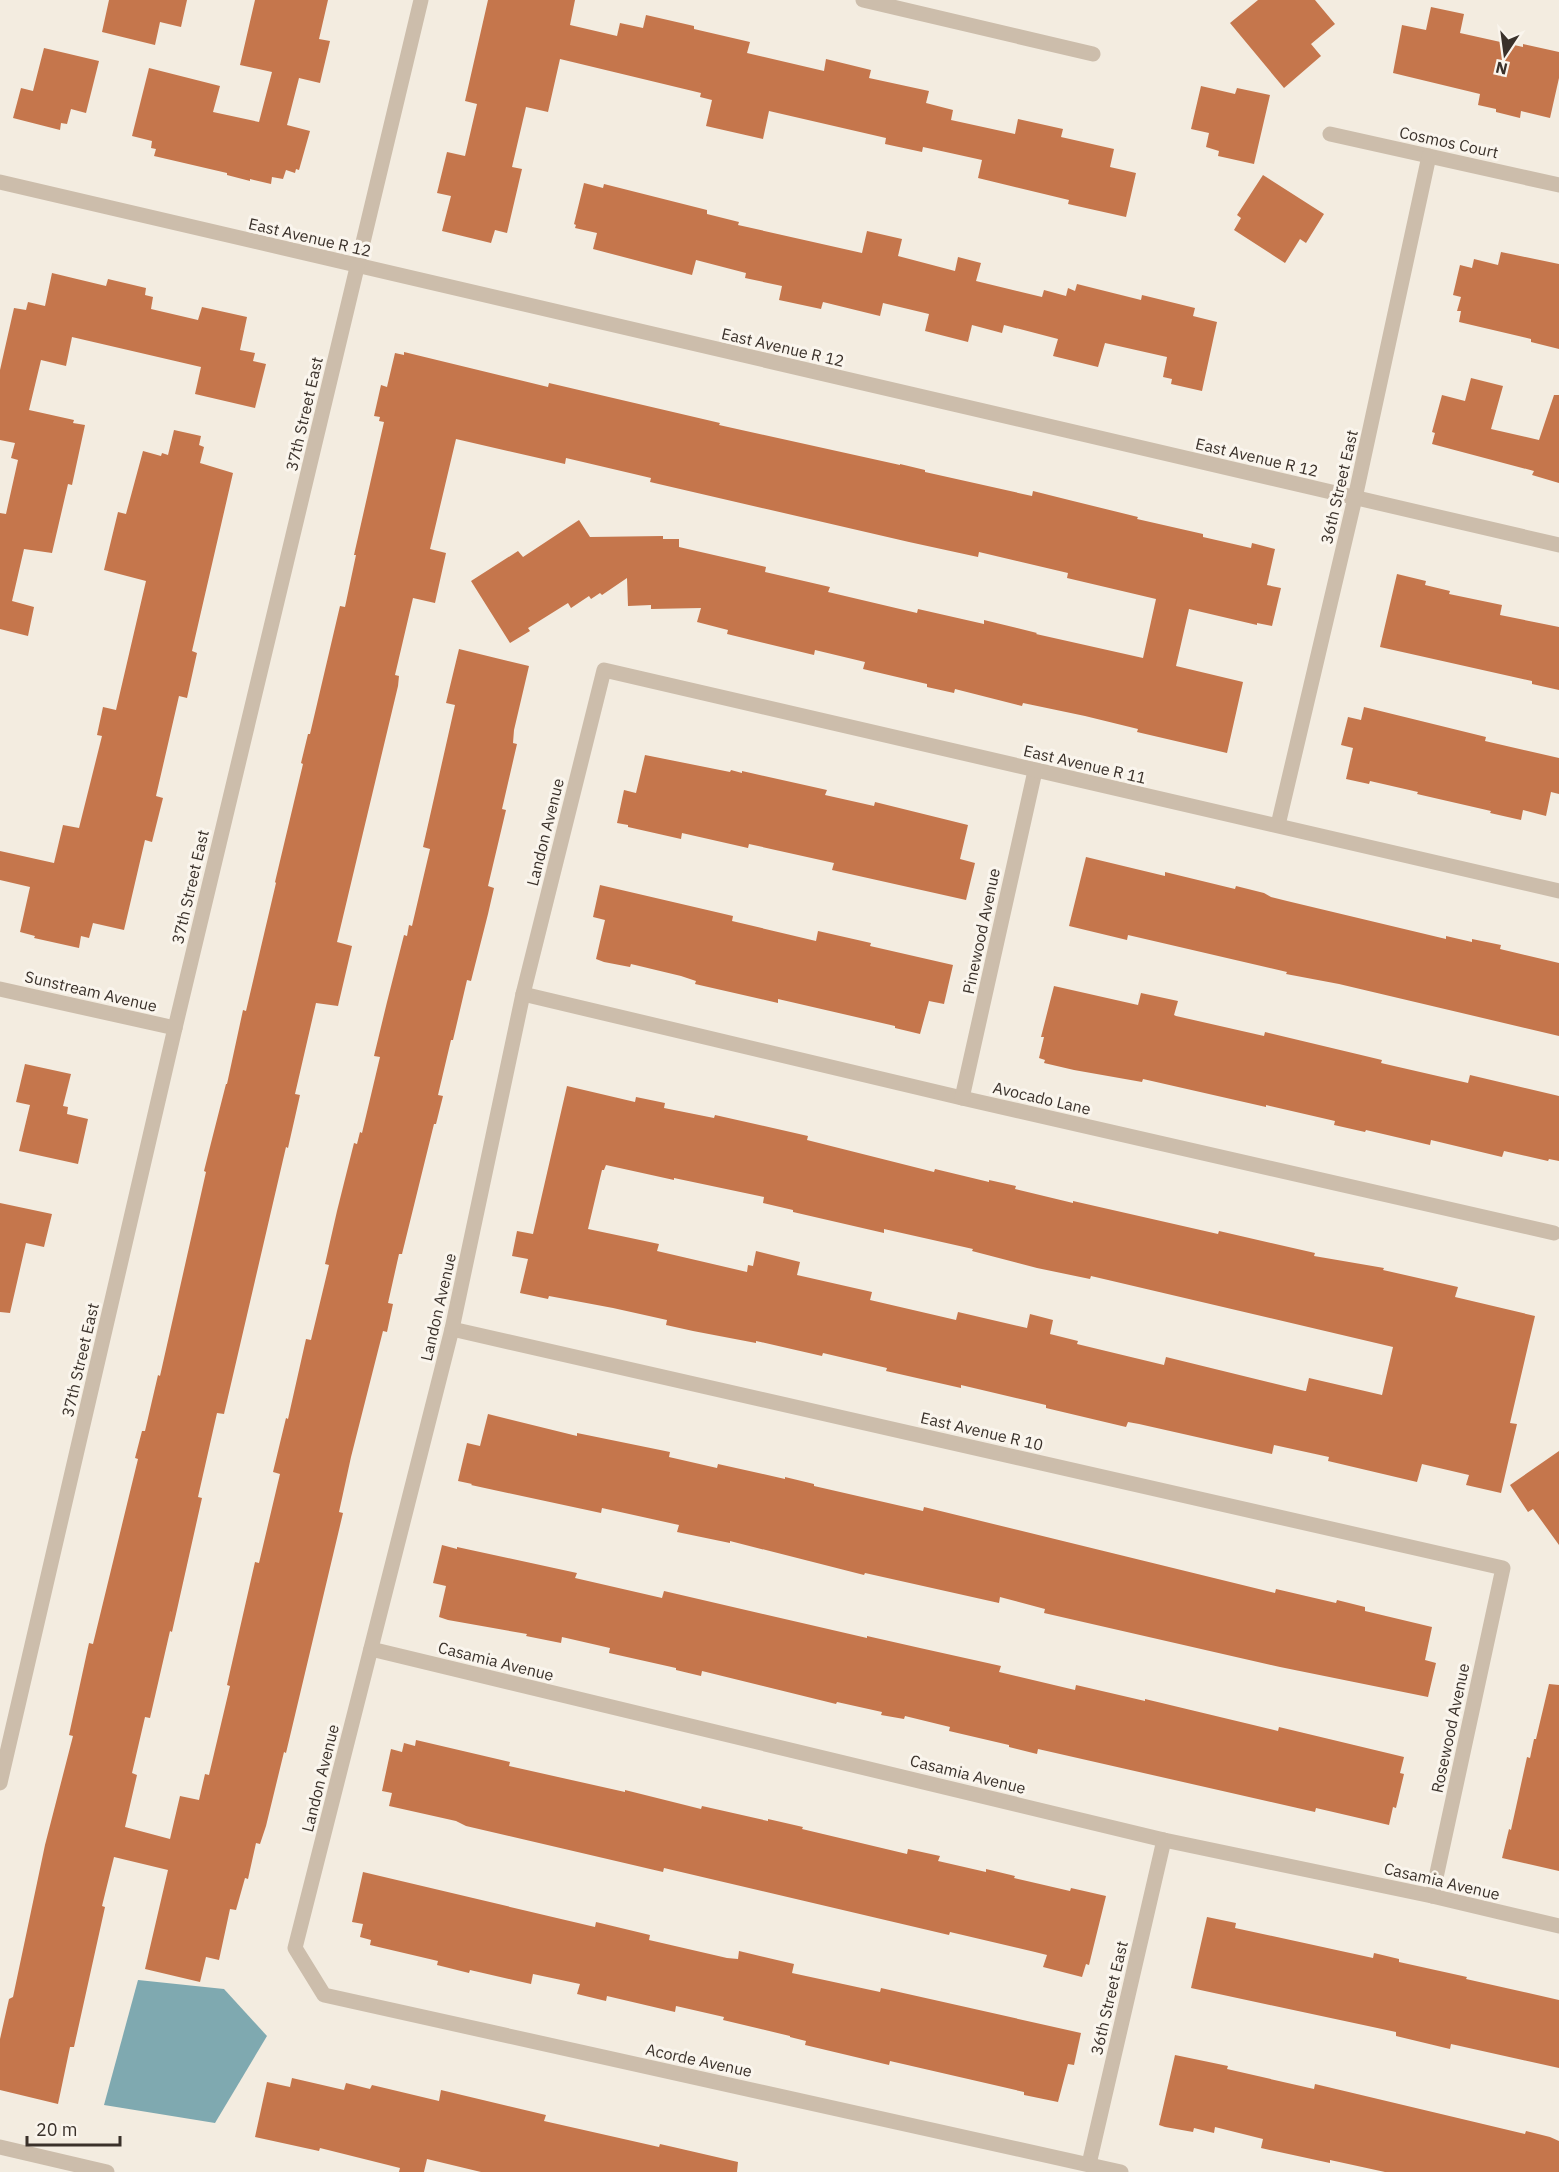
<svg xmlns="http://www.w3.org/2000/svg" width="1559" height="2172" font-family="'IBM Plex Sans',sans-serif">
  <style>
    .water { fill: #7fa9b0 }
    .building { fill: #c5764c; fill-rule: evenodd }
    .lines { fill: none; stroke-linecap: round; stroke-linejoin: round }
    .minor { stroke: #ccbdab; stroke-width: 15 }
    .labels { text-anchor: middle; dominant-baseline: central; stroke-width: 6; stroke-linejoin: round; paint-order: stroke }
    .street-label { font-size: 16px; fill: #3a312a; stroke: #faf5ed }
  </style>
  <rect width="100%" height="100%" fill="#f3ece0"/>
  <polygon class="water" points="138,1980 224,1989 267,2036 215,2123 104,2105"/>
  <g class="building">
    <polygon points="109,0 187,0 181,27 160,22 155,45 102,32"/>
    <polygon points="255,0 328,0 319,39 330,41 320,83 299,78 287,125 310,131 299,170 296,169 295,173 286,170 283,179 272,177 271,184 250,179 250,181 227,175 227,173 154,156 156,149 151,148 152,141 132,136 149,68 220,86 213,112 259,122 272,72 240,65"/>
    <polygon points="488,0 575,0 570,25 617,36 620,23 643,28 646,15 694,26 694,29 750,42 747,53 824,71 826,59 871,70 869,78 929,91 926,103 953,110 951,120 1015,134 1018,119 1063,129 1061,137 1114,149 1110,167 1136,173 1126,217 1068,204 1069,200 978,178 982,160 923,147 922,152 885,144 886,138 769,111 763,139 706,126 712,100 700,97 701,93 560,59 548,112 526,107 512,167 522,169 507,233 495,230 491,243 442,231 451,196 437,193 447,152 465,156 477,104 465,101"/>
    <polygon points="1258,0 1315,0 1335,24 1311,44 1321,56 1284,88 1230,23"/>
    <polygon points="1431,7 1464,14 1460,33 1523,47 1523,44 1559,52 1559,78 1550,118 1521,111 1520,118 1496,112 1496,109 1478,105 1480,94 1393,73 1402,25 1426,30"/>
    <polygon points="44,48 99,61 86,113 71,109 67,124 61,123 60,130 13,118 21,88 33,91"/>
    <polygon points="1201,86 1235,94 1237,88 1270,95 1254,164 1218,156 1219,151 1206,147 1209,133 1191,129"/>
    <polygon points="1263,175 1324,214 1306,243 1300,239 1285,263 1234,230 1241,218 1237,215"/>
    <polygon points="584,183 603,188 604,184 707,210 707,214 739,222 738,225 862,253 867,231 902,239 898,256 955,271 958,257 981,263 976,281 1042,297 1044,290 1066,296 1068,288 1075,291 1077,284 1141,300 1142,295 1195,308 1193,316 1217,322 1202,391 1171,384 1172,379 1163,377 1167,357 1105,343 1098,367 1053,356 1058,339 1004,325 1002,333 972,325 968,342 925,331 929,314 883,303 880,316 823,302 821,309 779,300 782,286 745,278 746,273 696,260 692,275 593,249 597,233 575,228 576,225 574,224"/>
    <polygon points="1501,252 1559,264 1559,349 1531,342 1531,339 1459,322 1461,311 1457,311 1461,297 1453,295 1460,265 1472,268 1474,259 1498,265"/>
    <polygon points="52,273 106,286 108,279 146,288 145,295 153,297 151,309 198,320 202,307 247,317 240,350 255,353 253,361 266,364 255,408 195,394 201,367 72,337 66,366 41,360 29,410 74,420 73,423 85,425 72,485 68,484 52,553 24,549 12,601 34,607 28,636 0,629 0,513 6,514 18,460 11,458 15,443 0,440 0,370 14,308 26,310 28,302 45,306"/>
    <polygon points="404,352 548,387 549,383 720,423 719,425 900,465 900,464 925,470 925,472 1032,496 1033,491 1073,501 1138,517 1137,519 1203,534 1203,537 1251,548 1252,543 1275,549 1267,585 1281,588 1272,626 1257,623 1257,625 1189,609 1176,666 1243,682 1227,753 1137,732 1138,729 1085,716 1023,703 1022,706 955,689 954,693 927,687 927,684 863,669 865,662 815,650 814,655 727,634 728,630 697,622 701,608 651,609 651,605 628,606 627,578 602,595 600,593 591,599 589,596 571,608 568,603 528,628 530,631 510,643 471,581 518,551 523,557 579,520 590,537 663,536 663,539 679,539 679,547 766,567 765,572 830,587 828,592 917,613 918,609 984,624 984,620 1037,633 1036,634 1143,658 1156,599 1067,578 1068,573 979,552 978,557 909,542 650,482 651,478 566,458 565,464 456,439 430,549 446,553 435,603 413,598 395,675 399,676 398,686 337,942 352,946 338,1006 316,1003 295,1094 300,1095 288,1148 286,1147 224,1414 217,1413 198,1497 202,1498 172,1632 170,1631 150,1718 145,1717 132,1773 137,1775 125,1827 170,1839 180,1796 199,1800 205,1774 209,1775 230,1686 227,1685 255,1562 259,1563 280,1474 273,1472 286,1418 288,1419 306,1339 311,1340 329,1265 325,1264 337,1211 354,1143 357,1144 360,1132 362,1133 380,1057 374,1056 387,1002 404,935 407,936 409,925 412,926 430,849 423,847 455,705 446,703 459,649 529,666 514,730 513,743 517,744 502,809 506,810 488,886 494,888 488,914 471,981 467,980 453,1040 451,1040 438,1095 443,1096 436,1124 434,1124 402,1254 399,1254 388,1303 393,1304 387,1332 383,1331 351,1457 339,1512 343,1513 286,1753 284,1752 266,1826 260,1844 256,1843 248,1879 245,1878 236,1910 230,1909 219,1960 206,1957 200,1982 145,1969 168,1870 114,1857 102,1906 105,1907 74,2047 70,2047 58,2104 0,2090 0,2039 9,1999 13,1997 45,1845 73,1736 69,1735 89,1643 93,1644 138,1459 135,1458 142,1431 145,1431 158,1375 160,1376 206,1172 204,1171 211,1143 226,1084 227,1084 243,1010 246,1011 276,883 275,882 303,764 301,763 308,734 310,734 340,606 345,607 356,555 354,555 384,422 379,421 380,417 374,416 381,385 387,387 395,353 404,355"/>
    <polygon points="1471,378 1503,386 1491,429 1539,440 1554,395 1559,395 1559,483 1532,475 1534,471 1432,444 1435,433 1432,432 1442,395 1465,401"/>
    <polygon points="174,430 201,436 199,445 204,447 200,463 233,473 192,651 197,653 187,698 179,696 156,796 163,798 152,842 145,840 124,930 93,923 89,938 81,936 79,948 34,938 35,936 20,932 30,887 0,880 0,851 54,863 63,825 79,828 102,736 97,735 103,707 116,710 146,581 104,570 118,512 126,514 143,451 161,456 162,453 168,455"/>
    <polygon points="1397,574 1426,581 1425,585 1450,591 1449,594 1502,605 1500,615 1559,627 1559,690 1532,684 1532,681 1380,647"/>
    <polygon points="1364,707 1486,737 1485,741 1559,758 1559,794 1551,792 1546,816 1523,810 1521,820 1490,813 1491,811 1417,794 1418,792 1370,781 1369,784 1346,779 1353,748 1341,745 1348,717 1361,720"/>
    <polygon points="645,755 730,772 731,770 742,773 742,771 827,790 825,795 874,806 875,802 968,825 960,859 975,863 966,900 832,870 834,863 749,844 748,848 682,833 681,839 628,827 628,825 617,823 624,790 636,793"/>
    <polygon points="1086,857 1165,876 1165,872 1235,889 1236,886 1264,893 1271,897 1287,901 1446,939 1446,936 1472,942 1472,939 1501,945 1500,949 1559,963 1559,1036 1339,984 1286,974 1287,972 1128,935 1127,940 1069,926"/>
    <polygon points="600,885 733,916 732,921 816,941 818,931 871,943 870,946 953,965 944,1004 929,1001 920,1034 895,1028 895,1026 778,999 778,1003 695,984 696,981 681,976 631,964 630,967 604,962 596,959 605,920 593,917"/>
    <polygon points="1054,986 1138,1005 1141,993 1178,1001 1174,1015 1176,1016 1264,1036 1265,1032 1382,1060 1381,1063 1468,1083 1470,1075 1559,1096 1559,1161 1549,1159 1548,1161 1504,1151 1502,1157 1431,1140 1430,1145 1366,1130 1365,1132 1334,1125 1335,1121 1266,1105 1266,1107 1143,1079 1142,1082 1074,1070 1044,1063 1045,1060 1039,1058 1044,1037 1041,1037"/>
    <polygon points="25,1064 71,1074 63,1106 68,1107 67,1114 88,1119 78,1164 19,1151 30,1105 16,1102"/>
    <path d="M 567,1086 L 635,1102 L 636,1097 L 665,1103 L 664,1108 L 714,1118 L 715,1115 L 808,1136 L 807,1140 L 934,1172 L 935,1169 L 989,1182 L 989,1180 L 1016,1186 L 1015,1189 L 1073,1203 L 1073,1201 L 1218,1234 L 1219,1231 L 1315,1253 L 1314,1256 L 1384,1268 L 1383,1270 L 1458,1287 L 1455,1297 L 1535,1316 L 1510,1423 L 1517,1424 L 1501,1493 L 1466,1485 L 1469,1475 L 1422,1464 L 1417,1482 L 1328,1461 L 1329,1457 L 1274,1445 L 1272,1454 L 1139,1424 L 1128,1422 L 1126,1427 L 1046,1408 L 1046,1405 L 961,1385 L 961,1388 L 886,1371 L 887,1368 L 823,1353 L 822,1356 L 756,1341 L 756,1343 L 693,1331 L 666,1325 L 667,1320 L 613,1308 L 549,1296 L 548,1299 L 520,1293 L 528,1259 L 512,1256 L 517,1231 L 533,1234 ZM 606,1165 L 674,1180 L 674,1178 L 764,1197 L 763,1203 L 793,1210 L 793,1212 L 884,1233 L 884,1229 L 973,1249 L 972,1251 L 1037,1268 L 1090,1279 L 1091,1276 L 1393,1347 L 1382,1395 L 1309,1378 L 1306,1391 L 1305,1391 L 1166,1357 L 1164,1365 L 1077,1344 L 1078,1341 L 1050,1334 L 1053,1320 L 1030,1314 L 1027,1328 L 958,1312 L 956,1320 L 870,1300 L 872,1292 L 797,1275 L 800,1262 L 756,1251 L 753,1266 L 748,1265 L 747,1272 L 657,1251 L 659,1244 L 588,1229 L 602,1170 L 604,1170 Z"/>
    <polygon points="0,1203 52,1214 44,1247 26,1243 10,1313 0,1312"/>
    <polygon points="488,1414 577,1436 577,1433 670,1452 669,1457 717,1468 718,1464 785,1479 785,1477 814,1484 814,1486 923,1511 924,1507 1275,1593 1276,1589 1336,1603 1337,1600 1365,1607 1365,1611 1432,1627 1425,1660 1436,1663 1428,1697 1280,1667 1044,1613 1045,1609 1000,1597 999,1603 865,1573 864,1575 730,1541 730,1543 677,1532 679,1525 602,1508 601,1513 471,1485 472,1484 458,1481 467,1443 480,1446"/>
    <polygon points="1559,1451 1559,1545 1533,1509 1528,1512 1510,1485"/>
    <polygon points="442,1545 457,1549 457,1547 577,1573 575,1578 662,1598 664,1591 867,1638 867,1636 920,1648 1001,1666 999,1672 1075,1690 1076,1685 1145,1701 1145,1699 1278,1731 1279,1727 1404,1757 1400,1773 1404,1774 1396,1808 1393,1807 1389,1825 1316,1808 1315,1812 1038,1749 1037,1754 1009,1747 1009,1745 949,1731 950,1727 905,1716 904,1719 881,1715 882,1712 837,1702 836,1704 702,1671 701,1676 676,1670 676,1668 609,1653 610,1648 562,1637 561,1643 526,1636 527,1634 448,1620 439,1617 446,1586 433,1583"/>
    <polygon points="1549,1684 1559,1685 1559,1871 1502,1858 1509,1829 1511,1830 1527,1757 1530,1758 1534,1739 1536,1739"/>
    <polygon points="416,1740 510,1762 509,1766 558,1777 625,1792 625,1790 701,1809 702,1806 768,1821 768,1819 803,1827 802,1829 907,1854 908,1849 940,1856 938,1861 986,1872 986,1869 1015,1876 1014,1878 1070,1891 1071,1888 1106,1896 1089,1965 1086,1964 1082,1977 1043,1967 1047,1955 1035,1952 950,1932 949,1935 664,1868 663,1872 466,1826 456,1821 389,1806 392,1793 382,1791 391,1749 402,1752 404,1743 415,1746"/>
    <polygon points="363,1872 595,1927 596,1922 650,1935 649,1940 727,1958 738,1959 739,1951 794,1964 792,1973 880,1992 881,1988 1081,2033 1074,2065 1068,2064 1058,2102 1024,2095 1024,2092 890,2061 889,2065 805,2045 806,2041 790,2037 790,2036 723,2020 724,2017 676,2006 675,2012 607,1996 606,2001 577,1994 580,1984 533,1974 531,1984 470,1970 469,1973 437,1965 438,1961 370,1945 371,1940 360,1937 363,1924 352,1922"/>
    <polygon points="1207,1917 1236,1923 1235,1928 1373,1958 1374,1953 1399,1959 1399,1962 1467,1977 1466,1979 1559,2000 1559,2068 1451,2044 1450,2049 1396,2036 1396,2032 1191,1988"/>
    <polygon points="1175,2055 1228,2066 1227,2069 1314,2089 1315,2084 1525,2134 1526,2131 1550,2137 1559,2141 1559,2172 1385,2172 1330,2160 1330,2163 1261,2148 1263,2139 1215,2127 1214,2133 1194,2128 1193,2132 1165,2127 1159,2125"/>
    <polygon points="292,2078 344,2090 346,2083 370,2089 372,2085 439,2101 441,2090 546,2115 544,2121 659,2147 660,2144 738,2162 737,2172 481,2172 427,2159 424,2172 399,2172 400,2168 320,2148 319,2151 255,2137 267,2082 290,2087"/>
  </g>
  <g class="lines">
    <g class="minor">
      <polyline points="863,0 1093,54"/>
      <polyline points="1330,134 1559,185"/>
      <polyline points="0,182 1559,545"/>
      <polyline points="1278,825 1355,498 1429,156"/>
      <polyline points="0,989 175,1028"/>
      <polyline points="523,994 962,1098 1554,1233"/>
      <polyline points="962,1098 1035,771"/>
      <polyline points="452,1329 1503,1568 1432,1896"/>
      <polyline points="371,1649 1164,1840 1432,1896 1559,1926"/>
      <polyline points="0,1783 175,1028 421,0"/>
      <polyline points="0,2147 107,2172"/>
      <polyline points="1089,2164 1164,1840"/>
      <polyline points="1121,2172 324,1995 295,1948 452,1329 523,994 604,670 1559,891"/>
    </g>
  </g>
  <g class="labels">
    <g class="street-label">
      <text transform="translate(1449 142) rotate(12)">Cosmos Court</text>
      <text transform="translate(310 237) rotate(13)">East Avenue R 12</text>
      <text transform="translate(783 347) rotate(13)">East Avenue R 12</text>
      <text transform="translate(304 414) rotate(-77)">37th Street East</text>
      <text transform="translate(1257 457) rotate(13)">East Avenue R 12</text>
      <text transform="translate(1339 487) rotate(-77)">36th Street East</text>
      <text transform="translate(1085 764) rotate(13)">East Avenue R 11</text>
      <text transform="translate(545 832) rotate(-76)">Landon Avenue</text>
      <text transform="translate(190 887) rotate(-77)">37th Street East</text>
      <text transform="translate(981 931) rotate(-78)">Pinewood Avenue</text>
      <text transform="translate(91 991) rotate(13)">Sunstream Avenue</text>
      <text transform="translate(1042 1098) rotate(13)">Avocado Lane</text>
      <text transform="translate(438 1307) rotate(-77)">Landon Avenue</text>
      <text transform="translate(80 1360) rotate(-77)">37th Street East</text>
      <text transform="translate(982 1431) rotate(13)">East Avenue R 10</text>
      <text transform="translate(496 1661) rotate(14)">Casamia Avenue</text>
      <text transform="translate(1450 1728) rotate(-78)">Rosewood Avenue</text>
      <text transform="translate(968 1774) rotate(14)">Casamia Avenue</text>
      <text transform="translate(320 1778) rotate(-76)">Landon Avenue</text>
      <text transform="translate(1442 1881) rotate(13)">Casamia Avenue</text>
      <text transform="translate(1109 1998) rotate(-77)">36th Street East</text>
      <text transform="translate(699 2060) rotate(12)">Acorde Avenue</text>
    </g>
  </g>
  <g transform="translate(1505 54) rotate(193)" stroke="#faf5ed" stroke-width="4.5" paint-order="stroke">
  <path d="M0-4.5L10 22L0 15L-10 22Z" fill="#3a312a"/>
  <text y="-9" font-size="16" font-weight="bold" text-anchor="middle" fill="#3a312a">N</text>
  </g>
  <path d="M27 2136v9h93v-9" fill="none" stroke="#3a312a" stroke-width="3"/>
  <text x="36" y="2136" font-size="18" fill="#3a312a" stroke="#faf5ed" stroke-width="4.5" paint-order="stroke">20 m</text>
</svg>
